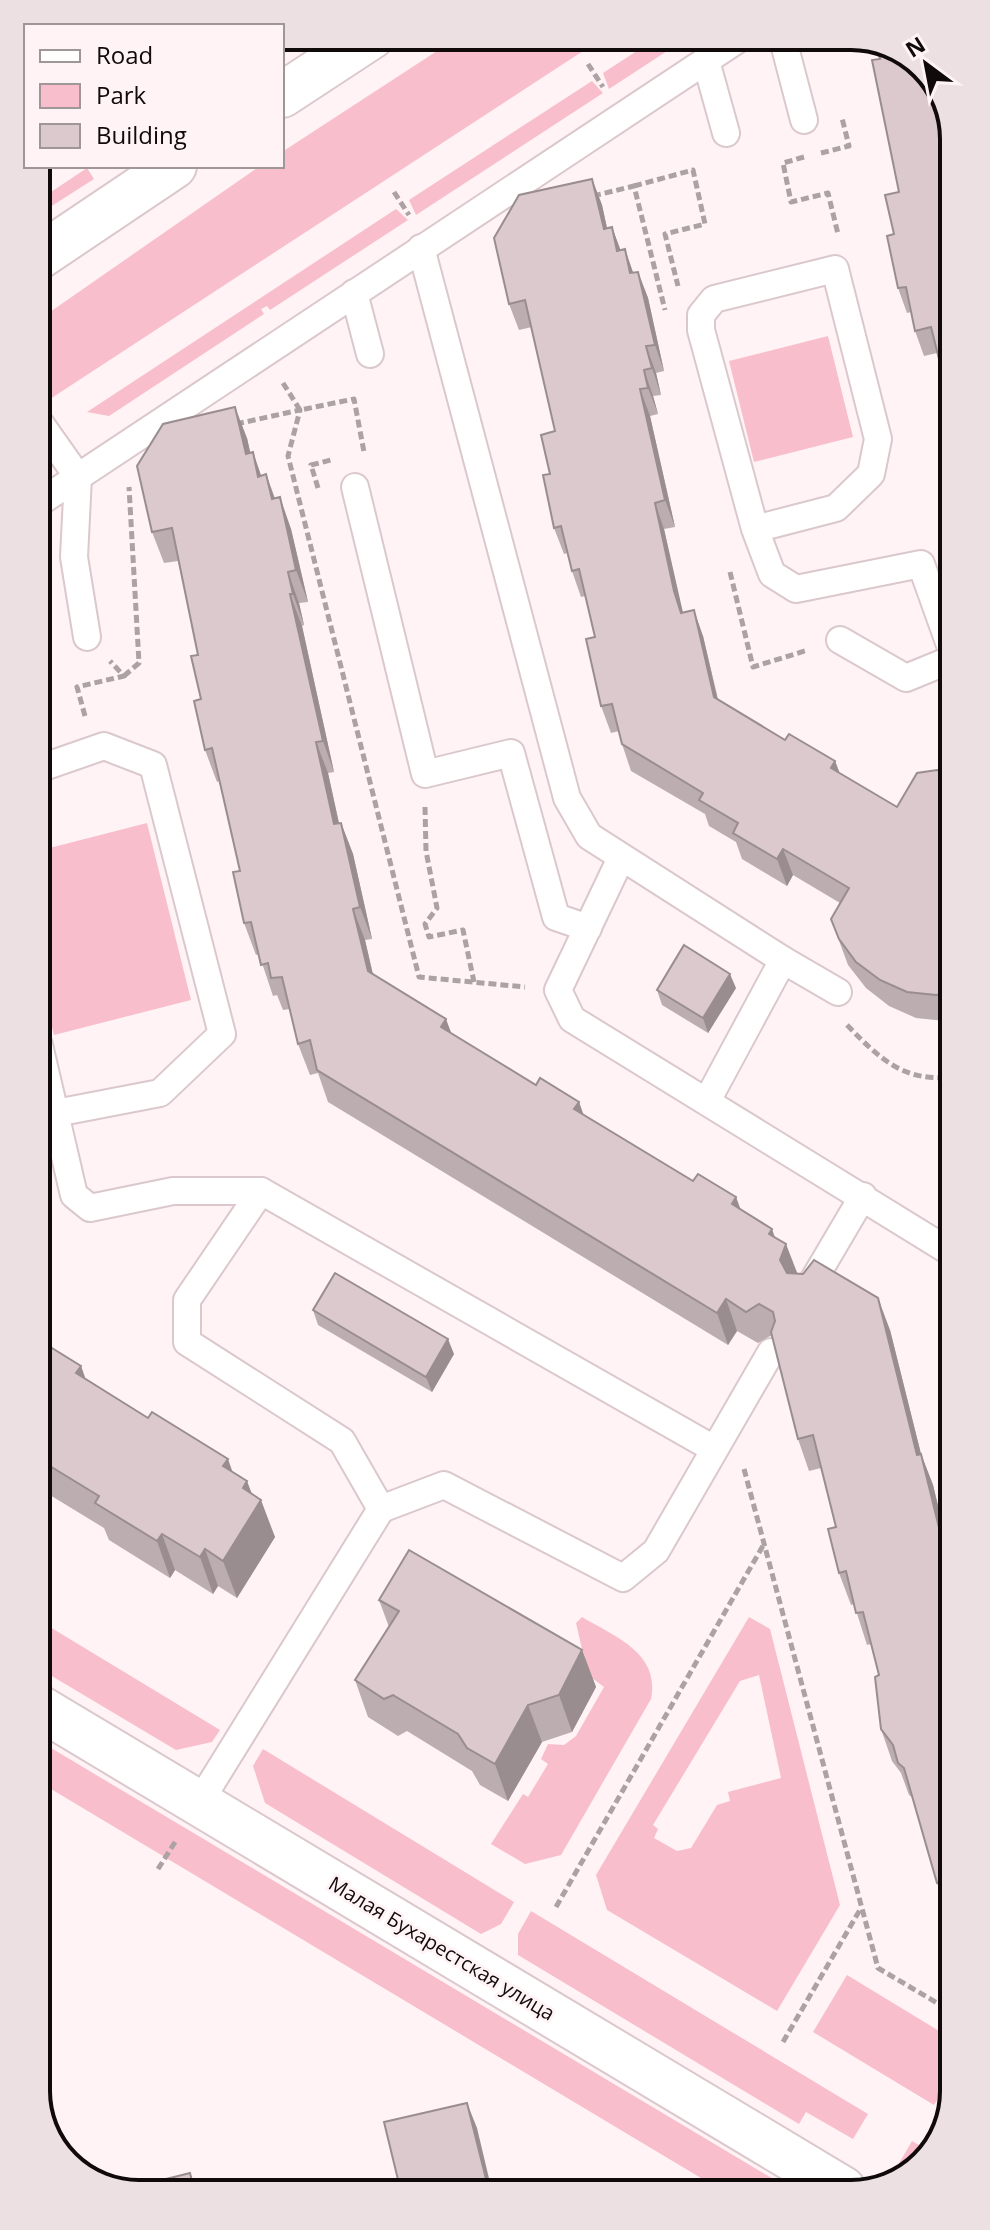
<svg xmlns="http://www.w3.org/2000/svg" width="990" height="2230" font-family="'Open Sans',sans-serif">
  <style>
    .green { fill: #f9becc; fill-rule: evenodd }
    .lines { fill: none; stroke-linecap: round; stroke-linejoin: round }
    .lane-casing { stroke: #dbc8cc; stroke-width: 30 }
    .street-casing { stroke: #dbc8cc; stroke-width: 48 }
    .secondary-casing { stroke: #dbc8cc; stroke-width: 48 }
    .path { stroke: #aca2a4; stroke-width: 5; stroke-dasharray: 8 4; stroke-linecap: butt }
    .lane { stroke: #fff; stroke-width: 26 }
    .street { stroke: #fff; stroke-width: 44 }
    .secondary { stroke: #fff; stroke-width: 44 }
    .wall { fill: #bcadb0 }
    .shaded-wall { fill: #998d90 }
    .building { fill: #dbc9cd; stroke: #998d90; stroke-width: 2 }
    .labels { text-anchor: middle; dominant-baseline: central; stroke-width: 6; stroke-linejoin: round; paint-order: stroke }
    .street-label { font-size: 20px; fill: #100a0b; stroke: #fff3f6 }
    .rim { fill: none; stroke: #100a0b; stroke-width: 4 }
  </style>
  <rect width="100%" height="100%" fill="#fff3f6"/>
  <g class="green">
    <polygon points="460,36 606,36 47,401 37,385 37,321 260,166 282,166 282,152"/>
    <polygon points="660,36 690,36 609,89 603,73"/>
    <polygon points="592,81 603,93 416,215 409,200"/>
    <polygon points="87,168 94,179 36,216 36,202"/>
    <polygon points="396,209 408,220 270,310 267,306 261,309 264,314 109,416 87,412"/>
    <polygon points="828,336 853,437 754,462 729,361"/>
    <polygon points="147,823 191,1000 54,1035 38,973 38,851"/>
    <path d="M 582,1617 C 616,1637 660,1653 651,1699 L 561,1855 L 525,1864 L 491,1844 L 523,1794 L 528,1797 L 548,1764 L 541,1759 L 548,1744 L 564,1745 L 576,1736 L 604,1687 L 588,1675 L 576,1623 Z"/>
    <path d="M 749,1617 L 770,1629 L 840,1905 L 777,2011 L 607,1910 L 596,1875 ZM 759,1675 L 781,1778 L 728,1792 L 730,1801 L 717,1805 L 691,1848 L 677,1851 L 654,1838 L 658,1829 L 653,1825 L 740,1681 Z"/>
    <polygon points="40,1621 220,1730 212,1742 176,1750 40,1669"/>
    <polygon points="41,1742 790,2189 721,2190 41,1783"/>
    <polygon points="263,1749 514,1902 501,1924 481,1934 265,1803 253,1766"/>
    <polygon points="531,1911 868,2114 853,2139 806,2112 799,2124 518,1955 518,1934"/>
    <polygon points="847,1975 954,2040 951,2099 942,2093 934,2105 813,2032"/>
    <polygon points="912,2141 933,2153 909,2171 898,2165"/>
  </g>
  <g class="lines">
    <g class="lane-casing">
      <g id="lane">
        <polyline points="782,36 804,120"/>
        <polyline points="706,61 726,133"/>
        <polyline points="421,248 567,798 589,836 783,960 707,1101"/>
        <polyline points="354,293 370,354"/>
        <polyline points="37,419 78,477 74,557 87,637"/>
        <polyline points="355,487 425,774 511,753 556,917 588,928"/>
        <polyline points="37,504 743,36"/>
        <polyline points="755,529 836,508 871,474 878,439 835,269 714,299 701,315 701,330 755,529 772,574 796,589 921,564 950,645"/>
        <polyline points="840,640 906,678 950,660"/>
        <polyline points="38,769 104,746 153,765 222,1034 160,1093 56,1113"/>
        <polyline points="621,858 558,990 572,1019 952,1253"/>
        <polyline points="783,960 838,992"/>
        <polyline points="39,1045 74,1195 90,1208 173,1191 261,1191 714,1449"/>
        <polyline points="807,1291 863,1196"/>
        <polyline points="381,1509 444,1485 623,1578 656,1551 771,1352"/>
        <polyline points="199,1803 381,1509 342,1441 187,1342 187,1300 261,1191"/>
      </g>
    </g>
    <g class="street-casing">
      <polyline id="street" points="40,1708 843,2189"/>
    </g>
    <g class="secondary-casing">
      <g id="secondary">
        <polyline points="282,95 372,36"/>
        <polyline points="37,258 174,166"/>
      </g>
    </g>
    <g class="path">
      <polyline points="588,64 603,87"/>
      <polyline points="821,153 849,146 842,118"/>
      <polyline points="804,157 783,163 791,202 828,193 838,234"/>
      <polyline points="634,186 693,170 705,224 665,234 678,286"/>
      <polyline points="394,192 409,215"/>
      <polyline points="593,196 634,186 665,310"/>
      <polyline points="283,383 300,410 354,399 364,452"/>
      <polyline points="236,424 300,410 288,456 419,977 525,987"/>
      <polyline points="318,488 311,465 331,460"/>
      <polyline points="730,572 753,667 808,650"/>
      <polyline points="124,676 139,663 129,487"/>
      <polyline points="85,716 77,687 124,676 110,661"/>
      <polyline points="425,807 426,851 437,908 425,924 429,937 463,930 474,982"/>
      <path d="M 847,1025 C 879,1058 903,1082 951,1077"/>
      <polyline points="744,1469 878,1968 954,2013"/>
      <polyline points="158,1869 177,1839"/>
      <polyline points="556,1907 764,1544"/>
      <polyline points="783,2042 861,1908"/>
    </g>
    <use href="#lane" class="lane"/>
    <use href="#street" class="street"/>
    <use href="#secondary" class="secondary"/>
  </g>
  <g class="wall">
    <polygon points="880,59 937,353 924,356 915,331 911,312 907,313 898,288 894,234 899,192"/>
    <polygon points="592,179 602,205 607,228 612,227 620,250 633,273 638,272 648,298 664,371 656,373 661,395 653,396 658,414 650,416 675,527 664,529 682,612 703,636 718,699 785,740 835,761 840,774 897,807 950,772 951,1021 945,1021 916,1018 889,1006 866,988 848,965 831,919 840,903 793,875 787,886 742,859 736,842 709,826 705,814 631,771 622,744 619,731 611,733 601,706 595,637 585,596 581,597 572,571 568,553 564,554 554,528 550,474 555,431 532,327 519,330 509,304"/>
    <polygon points="247,438 250,453 253,452 261,476 266,474 275,498 291,529 308,602 299,603 304,625 302,626 334,772 328,773 339,823 341,823 353,854 372,939 365,940 373,974 451,1033 536,1085 579,1102 583,1114 693,1181 736,1197 740,1210 775,1237 797,1273 890,1330 921,1454 933,1485 953,1568 954,1914 948,1915 937,1883 912,1797 909,1795 901,1773 892,1761 881,1729 879,1675 871,1644 867,1645 854,1604 851,1605 839,1573 836,1527 821,1468 809,1471 798,1439 773,1337 770,1336 758,1343 737,1331 728,1345 328,1102 318,1073 310,1075 298,1044 290,1009 283,1010 277,995 273,996 259,954 256,955 244,923 240,871 219,781 217,782 205,750 198,655 178,561 164,563 152,532"/>
    <polygon points="736,988 708,1033 662,1005 657,990"/>
    <polygon points="313,1310 454,1354 432,1392 318,1325"/>
    <polygon points="39,1340 81,1366 85,1378 233,1472 252,1494 275,1537 237,1598 218,1586 213,1594 175,1570 170,1578 109,1540 104,1528 45,1492 40,1498"/>
    <polygon points="379,1600 582,1650 596,1687 572,1732 542,1742 508,1801 480,1785 472,1771 407,1731 398,1736 368,1717 355,1680 389,1627"/>
  </g>
  <g class="shaded-wall">
    <polygon points="592,179 602,205 613,256 604,229"/>
    <polygon points="612,227 622,254 617,251"/>
    <polygon points="625,249 634,275 630,273"/>
    <polygon points="638,272 648,298 664,371 655,345"/>
    <polygon points="646,346 656,373 661,395 652,368"/>
    <polygon points="644,370 653,396 658,414 648,388"/>
    <polygon points="640,389 650,416 675,527 665,500"/>
    <polygon points="235,407 247,438 258,486 246,454"/>
    <polygon points="253,452 264,484 258,477"/>
    <polygon points="266,474 277,506 272,499"/>
    <polygon points="280,497 291,529 308,602 296,570"/>
    <polygon points="655,503 664,529 684,617 681,613 674,591"/>
    <polygon points="288,572 299,603 304,625 293,594"/>
    <polygon points="290,594 302,626 334,772 323,741"/>
    <polygon points="694,610 703,636 723,723 714,697"/>
    <polygon points="316,742 328,773 346,856 334,824"/>
    <polygon points="835,761 845,787 831,768"/>
    <polygon points="341,823 353,854 372,939 360,907"/>
    <polygon points="783,849 793,875 787,886 777,859"/>
    <polygon points="353,909 365,940 379,1002 368,971"/>
    <polygon points="730,974 736,988 708,1033 703,1018"/>
    <polygon points="446,1019 458,1051 441,1027"/>
    <polygon points="579,1102 590,1133 574,1109"/>
    <polygon points="736,1197 748,1229 732,1204"/>
    <polygon points="772,1229 781,1255 786,1244 798,1275 791,1292 769,1234"/>
    <polygon points="878,1298 890,1330 929,1486 917,1455"/>
    <polygon points="726,1299 737,1331 728,1345 717,1313"/>
    <polygon points="448,1339 454,1354 432,1392 426,1377"/>
    <polygon points="81,1366 94,1403 76,1373"/>
    <polygon points="921,1454 933,1485 953,1568 953,1585"/>
    <polygon points="228,1459 241,1496 223,1466"/>
    <polygon points="40,1479 45,1492 40,1498"/>
    <polygon points="247,1481 257,1507 261,1500 275,1537 237,1598 223,1561 243,1488"/>
    <polygon points="162,1534 175,1570 170,1578 157,1541"/>
    <polygon points="205,1549 218,1586 213,1594 200,1557"/>
    <polygon points="582,1650 596,1687 572,1732 559,1695"/>
    <polygon points="528,1705 542,1742 508,1801 495,1764"/>
    <polygon points="467,2103 477,2128 492,2191 489,2191"/>
  </g>
  <g class="building">
    <polygon points="876,43 913,57 948,105 949,399 931,327 915,331 906,287 898,288 887,236 894,234 885,195 899,192 872,60 880,59"/>
    <polygon points="592,179 604,229 612,227 617,251 625,249 630,273 638,272 655,345 646,346 652,368 644,370 648,388 640,389 665,500 655,503 674,591 681,613 694,610 714,697 785,740 789,734 835,761 831,768 897,807 917,773 937,770 950,772 951,993 936,995 907,992 880,980 856,962 839,939 831,919 849,888 783,849 777,859 733,833 738,823 699,800 703,793 622,744 612,704 601,706 586,639 595,637 579,569 572,571 561,526 554,528 543,475 550,474 541,435 555,431 525,300 509,304 494,238 519,195"/>
    <polygon points="235,407 246,454 253,452 258,477 266,474 272,499 280,497 296,570 288,572 293,594 290,594 323,741 316,742 334,824 341,823 360,907 353,909 368,971 446,1019 441,1027 536,1085 540,1078 579,1102 574,1109 693,1181 698,1174 736,1197 732,1204 772,1229 769,1234 786,1244 780,1260 787,1273 803,1274 814,1260 878,1298 917,1455 921,1454 953,1585 953,1902 948,1880 937,1883 904,1768 898,1763 893,1745 881,1729 875,1677 879,1675 863,1612 856,1613 846,1571 839,1573 828,1529 836,1527 813,1435 798,1439 771,1332 775,1321 773,1312 759,1304 746,1312 726,1299 717,1313 317,1070 310,1040 298,1044 282,977 271,978 268,963 261,965 251,922 244,923 233,872 240,871 223,796 212,748 205,750 194,701 201,699 191,656 198,655 172,528 152,532 137,466 163,424"/>
    <polygon points="684,945 730,974 703,1018 657,990"/>
    <polygon points="335,1273 448,1339 426,1377 313,1310"/>
    <polygon points="39,1340 81,1366 76,1373 148,1418 152,1412 228,1459 223,1466 247,1481 243,1488 261,1500 223,1561 205,1549 200,1557 162,1534 157,1541 95,1503 99,1496 40,1460"/>
    <polygon points="409,1550 582,1650 559,1695 528,1705 495,1764 467,1748 458,1734 393,1695 384,1699 355,1680 399,1611 379,1600"/>
    <polygon points="467,2103 489,2191 401,2192 384,2122"/>
    <polygon points="190,2173 195,2193 132,2194 122,2190"/>
  </g>
  <g class="labels">
    <g class="street-label">
      <text transform="translate(442 1948) rotate(31)">Малая Бухарестская улица</text>
    </g>
  </g>
  <path d="M0 0H990V2230H0ZM139 50H851A89 89 0 0 1 940 139V2091A89 89 0 0 1 851 2180H139A89 89 0 0 1 50 2091V139A89 89 0 0 1 139 50Z" fill="#ece0e3" fill-rule="evenodd"/>
  <path class="rim" d="M139 50H851A89 89 0 0 1 940 139V2091A89 89 0 0 1 851 2180H139A89 89 0 0 1 50 2091V139A89 89 0 0 1 139 50Z"/>
  <rect x="24" y="24" width="260" height="144" fill="#fff3f6" stroke="#9f9698" stroke-width="2"/>
  <rect x="40" y="50" width="40" height="12" fill="#ffffff" stroke="#9f9698" stroke-width="2"/>
  <text x="96" y="64" font-size="24" fill="#100a0b">Road</text>
  <rect x="40" y="84" width="40" height="24" fill="#f9becc" stroke="#9f9698" stroke-width="2"/>
  <text x="96" y="104" font-size="24" fill="#100a0b">Park</text>
  <rect x="40" y="124" width="40" height="24" fill="#dbc9cd" stroke="#9f9698" stroke-width="2"/>
  <text x="96" y="144" font-size="24" fill="#100a0b">Building</text>
  <g transform="translate(926 64) rotate(328)" stroke="#fff3f6" stroke-width="6" paint-order="stroke">
  <path d="M0-6L14 30L0 20L-14 30Z" fill="#100a0b"/>
  <text y="-12" font-size="22" font-weight="bold" text-anchor="middle" fill="#100a0b">N</text>
  </g>
</svg>
